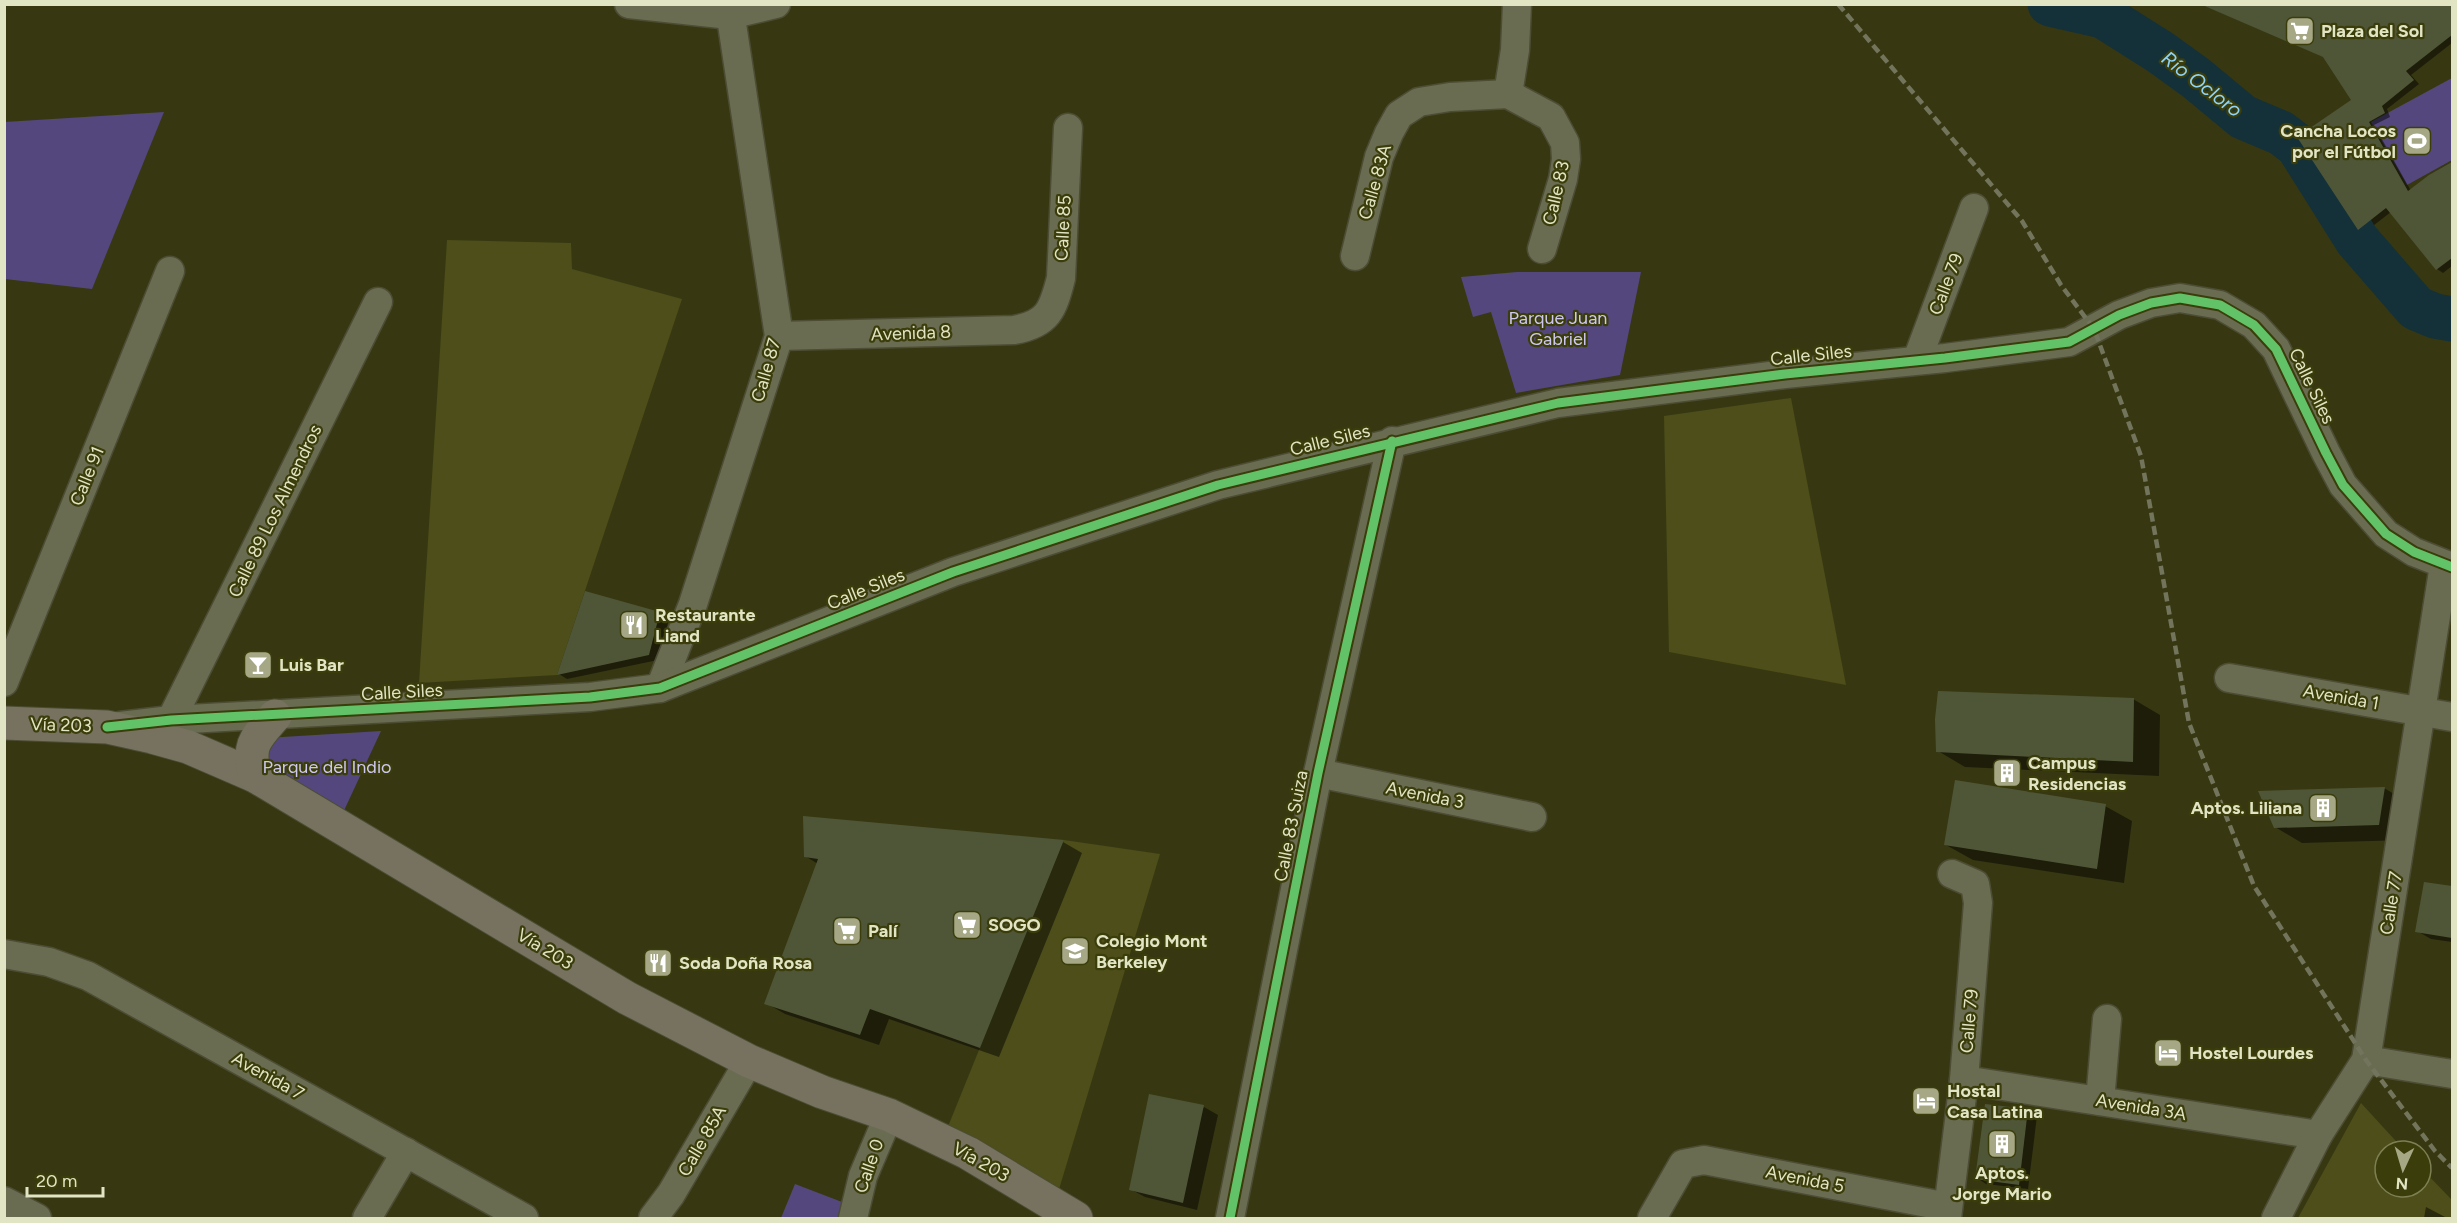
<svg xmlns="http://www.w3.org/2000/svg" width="2457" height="1223" font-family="Figtree,sans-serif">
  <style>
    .built { fill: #4d4e19 }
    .green { fill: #54477d }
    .shadow { fill: #0007 }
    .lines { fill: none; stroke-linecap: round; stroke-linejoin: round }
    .river { stroke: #14313a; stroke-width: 45 }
    .building { fill: #4f5637 }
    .minor-casing { stroke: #4c4d34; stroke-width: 31 }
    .major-casing { stroke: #4c4d34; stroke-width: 35 }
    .minor { stroke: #6a6c52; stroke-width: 28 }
    .major { stroke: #76725f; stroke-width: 33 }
    .rail { stroke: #73745c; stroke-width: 4.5; stroke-dasharray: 9 4.5; stroke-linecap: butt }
    .cycleway-casing { stroke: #3b3d0a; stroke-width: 13 }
    .cycleway { stroke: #61c268; stroke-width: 9 }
    .labels { text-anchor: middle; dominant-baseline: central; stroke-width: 4.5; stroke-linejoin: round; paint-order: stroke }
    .poi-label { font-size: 18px; font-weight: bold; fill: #e2e5c4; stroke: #3b3d0a; text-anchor: start }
    .street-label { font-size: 18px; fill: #e2e5c4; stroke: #3b3d0a }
    .park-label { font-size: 18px; fill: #cfc9f2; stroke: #3b3d0a }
    .water-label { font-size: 20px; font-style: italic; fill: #8fd3f7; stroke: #3b3d0a }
  </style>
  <rect width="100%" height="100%" fill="#373811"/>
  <g class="built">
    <polygon points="447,240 571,243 572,269 682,299 557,675 419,683"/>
    <polygon points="1791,398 1846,685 1669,652 1664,416"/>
    <polygon points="1064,840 1160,854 1057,1196 947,1129"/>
    <polygon points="2361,1103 2405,1151 2385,1151 2385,1187 2421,1187 2421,1168 2452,1200 2452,1218 2298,1218"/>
  </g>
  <g class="green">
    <polygon points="2452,78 2452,160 2407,185 2371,122"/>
    <polygon points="164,112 92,289 5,279 5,122"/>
    <polygon points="1517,272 1641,272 1620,375 1516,393 1491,312 1473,317 1461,277"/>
    <polygon points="381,731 341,817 255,762 266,738"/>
    <polygon points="795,1184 842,1202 839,1218 781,1218"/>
  </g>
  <g class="shadow">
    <polygon points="2201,4 2452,4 2452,43 2411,75 2419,84 2387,109 2390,117 2374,125 2411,191 2430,176 2452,164 2452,266 2443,273 2437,269 2391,212 2365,232 2359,228 2353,101 2325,57"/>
    <polygon points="586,593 660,614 669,619 658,660 567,679 559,674"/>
    <polygon points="2133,699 2160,715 2159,776 1965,767 1938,751"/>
    <polygon points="2384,788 2411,804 2406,840 2302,843 2275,827"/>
    <polygon points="2105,806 2132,821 2124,883 1973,860 1946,845"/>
    <polygon points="804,818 1063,842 1082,853 999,1057 889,1019 879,1045 785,1014 766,1003 818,864 805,856"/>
    <polygon points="2425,883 2452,888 2452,942 2431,939 2417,931"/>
    <polygon points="1986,1106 2028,1111 2037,1116 2028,1189 1986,1184 1977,1178"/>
    <polygon points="1204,1107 1218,1115 1197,1210 1145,1197 1130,1189"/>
    <polygon points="2426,1207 2447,1218 2424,1218"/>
  </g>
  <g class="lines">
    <polyline class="river" points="2050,4 2103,16 2160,52 2196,78 2243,117 2281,133 2298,146 2357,240 2416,308 2435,316 2452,319"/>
  </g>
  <g class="building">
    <polygon points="2200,4 2452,4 2452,35 2406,71 2414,80 2382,106 2385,113 2369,122 2408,191 2429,175 2452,162 2452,258 2436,270 2386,208 2358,230 2297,137 2351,100 2323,57"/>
    <polygon points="585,591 660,612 649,655 557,675"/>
    <polygon points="1938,691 2134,698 2133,762 1936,752 1935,719"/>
    <polygon points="1955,780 2106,804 2097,869 1944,845"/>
    <polygon points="2385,787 2379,825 2274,828 2258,791"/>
    <polygon points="803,816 1064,840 980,1048 870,1009 860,1035 764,1004 818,859 804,857"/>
    <polygon points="2424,882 2452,886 2452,938 2415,932"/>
    <polygon points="1149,1094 1204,1105 1183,1203 1129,1190"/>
    <polygon points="1985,1104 2028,1109 2019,1185 1975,1179"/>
  </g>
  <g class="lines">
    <g class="minor-casing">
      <g id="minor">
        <polyline points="629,4 730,15 776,4"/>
        <polyline points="1508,94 1515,50 1517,4"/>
        <polyline points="1355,256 1379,157 1389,133 1399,115 1419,102 1450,97 1508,94 1551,117 1565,143 1566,159 1563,179 1542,249"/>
        <path d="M 779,336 L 1014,330 C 1048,324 1053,310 1061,278 L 1068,128"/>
        <polyline points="1917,360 1974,208"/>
        <polyline points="2229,678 2452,717"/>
        <polyline points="4,682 170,271"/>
        <polyline points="660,688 693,604 779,336 729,4"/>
        <polyline points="171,720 378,302"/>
        <polyline points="120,726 171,720 590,697 660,688 953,572 1218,485 1558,403 1785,374 1945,358 2069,342 2119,315 2151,303 2180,298 2220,305 2254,325 2276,349 2326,453 2343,485 2386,534 2414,552 2452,567"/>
        <polyline points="1318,773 1532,817"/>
        <polyline points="4,954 49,962 88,976 524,1218"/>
        <polyline points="2366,1060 2452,1074"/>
        <polyline points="1964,1080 2318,1135"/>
        <polyline points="2100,1101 2107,1019"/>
        <polyline points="4,1201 37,1218"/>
        <polyline points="367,1218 406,1152"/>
        <polyline points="653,1218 671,1194 749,1061"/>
        <polyline points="853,1218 863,1176 889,1115"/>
        <polyline points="1230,1218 1318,773 1392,441"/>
        <polyline points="1652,1218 1683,1164 1704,1160 1948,1207"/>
        <polyline points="1947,1218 1964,1080 1978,903 1975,884 1952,874"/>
        <polyline points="2276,1218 2318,1135 2366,1060 2444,565"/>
      </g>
    </g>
    <g class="major-casing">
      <g id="major">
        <polyline points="4,723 107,727 152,737 188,747 255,776 627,998 749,1061 822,1092 889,1115 968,1153 1076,1218"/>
        <path d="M 255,776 C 247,745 255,739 275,716"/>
      </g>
    </g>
    <use href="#minor" class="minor"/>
    <use href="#major" class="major"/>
    <polyline class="rail" points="1838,4 2022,221 2061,285 2094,329 2141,456 2189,723 2254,886 2366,1060 2435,1151 2452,1168"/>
    <g class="cycleway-casing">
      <g id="cycleway">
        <polyline points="107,727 171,720 590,697 660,688 953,572 1218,485 1558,403 1785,374 1945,358 2069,342 2119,315 2151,303 2180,298 2220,305 2254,325 2276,349 2326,453 2343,485 2386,534 2414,552 2452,567"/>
        <polyline points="1230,1218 1318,773 1392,441"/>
      </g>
    </g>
    <use href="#cycleway" class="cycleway"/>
  </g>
  <defs>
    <g id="supermarket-square" transform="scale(1.5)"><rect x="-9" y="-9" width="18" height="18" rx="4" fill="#a6a885" stroke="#3b3d0a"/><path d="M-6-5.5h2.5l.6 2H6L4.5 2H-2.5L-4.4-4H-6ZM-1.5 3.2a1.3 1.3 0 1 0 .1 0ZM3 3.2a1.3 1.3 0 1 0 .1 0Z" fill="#fff"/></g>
    <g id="stadium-square" transform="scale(1.5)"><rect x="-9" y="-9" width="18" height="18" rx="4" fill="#a6a885" stroke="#3b3d0a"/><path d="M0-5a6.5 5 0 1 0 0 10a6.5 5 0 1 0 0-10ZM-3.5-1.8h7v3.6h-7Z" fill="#fff"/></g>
    <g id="restaurant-square" transform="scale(1.5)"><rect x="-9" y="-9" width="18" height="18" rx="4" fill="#a6a885" stroke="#3b3d0a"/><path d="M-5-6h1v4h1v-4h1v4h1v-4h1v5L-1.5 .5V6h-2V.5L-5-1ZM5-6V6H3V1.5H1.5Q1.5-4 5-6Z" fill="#fff"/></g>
    <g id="bar-square" transform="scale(1.5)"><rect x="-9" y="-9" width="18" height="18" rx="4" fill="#a6a885" stroke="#3b3d0a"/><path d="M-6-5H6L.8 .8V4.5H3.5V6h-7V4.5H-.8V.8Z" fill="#fff"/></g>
    <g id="building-square" transform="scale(1.5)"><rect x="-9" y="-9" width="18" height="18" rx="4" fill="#a6a885" stroke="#3b3d0a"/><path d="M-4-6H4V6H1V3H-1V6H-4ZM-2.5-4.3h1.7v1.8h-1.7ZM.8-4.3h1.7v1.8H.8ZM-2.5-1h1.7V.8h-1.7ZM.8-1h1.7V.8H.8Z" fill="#fff"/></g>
    <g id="school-square" transform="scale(1.5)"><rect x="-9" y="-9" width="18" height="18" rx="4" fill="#a6a885" stroke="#3b3d0a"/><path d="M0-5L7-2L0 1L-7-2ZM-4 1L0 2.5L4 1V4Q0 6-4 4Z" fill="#fff"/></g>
    <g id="hotel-square" transform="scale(1.5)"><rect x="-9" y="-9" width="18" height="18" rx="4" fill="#a6a885" stroke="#3b3d0a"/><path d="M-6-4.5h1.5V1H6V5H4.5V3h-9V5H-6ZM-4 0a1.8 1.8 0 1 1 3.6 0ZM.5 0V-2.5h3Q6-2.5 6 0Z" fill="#fff"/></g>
  </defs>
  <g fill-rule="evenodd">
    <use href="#supermarket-square" x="2300" y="31"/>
    <use href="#stadium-square" x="2417" y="141"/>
    <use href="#restaurant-square" x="634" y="625"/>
    <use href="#bar-square" x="258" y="665"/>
    <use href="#building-square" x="2007" y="773"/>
    <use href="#building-square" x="2323" y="808"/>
    <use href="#supermarket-square" x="967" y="925"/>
    <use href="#supermarket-square" x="847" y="931"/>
    <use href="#school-square" x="1075" y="951"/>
    <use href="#restaurant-square" x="658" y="963"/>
    <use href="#hotel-square" x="2168" y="1053"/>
    <use href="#hotel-square" x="1926" y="1101"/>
    <use href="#building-square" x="2002" y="1144"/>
  </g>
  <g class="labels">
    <g class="poi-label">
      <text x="2321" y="31">Plaza del Sol</text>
      <text x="2396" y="131" text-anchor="end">Cancha Locos<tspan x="2396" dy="21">por el Fútbol</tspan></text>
      <text x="655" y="615">Restaurante<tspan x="655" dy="21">Liand</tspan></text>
      <text x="279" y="665">Luis Bar</text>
      <text x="2028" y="763">Campus<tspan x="2028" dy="21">Residencias</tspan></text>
      <text x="2302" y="808" text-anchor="end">Aptos. Liliana</text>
      <text x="988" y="925">SOGO</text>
      <text x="868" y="931">Palí</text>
      <text x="1096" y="941">Colegio Mont<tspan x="1096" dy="21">Berkeley</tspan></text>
      <text x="679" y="963">Soda Doña Rosa</text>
      <text x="2189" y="1053">Hostel Lourdes</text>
      <text x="1947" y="1091">Hostal<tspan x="1947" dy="21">Casa Latina</tspan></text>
      <text x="2002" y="1173" text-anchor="middle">Aptos.<tspan x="2002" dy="21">Jorge Mario</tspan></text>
    </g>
    <g class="street-label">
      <text transform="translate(1375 182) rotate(-74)">Calle 83A</text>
      <text transform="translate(1556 193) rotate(-77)">Calle 83</text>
      <text transform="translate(1063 228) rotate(-87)">Calle 85</text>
      <text transform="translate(1946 284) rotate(-69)">Calle 79</text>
      <text transform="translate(911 333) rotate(-2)">Avenida 8</text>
      <text transform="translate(1811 355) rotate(-6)">Calle Siles</text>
      <text transform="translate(766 370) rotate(-74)">Calle 87</text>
      <text transform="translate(2312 386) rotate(64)">Calle Siles</text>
      <text transform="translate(1330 440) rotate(-14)">Calle Siles</text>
      <text transform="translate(87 476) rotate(-68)">Calle 91</text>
      <text transform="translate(275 511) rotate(-64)">Calle 89 Los Almendros</text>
      <text transform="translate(866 589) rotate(-22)">Calle Siles</text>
      <text transform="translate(402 692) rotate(-3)">Calle Siles</text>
      <text transform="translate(2341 697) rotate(10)">Avenida 1</text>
      <text transform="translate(61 725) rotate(2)">Vía 203</text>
      <text transform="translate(1425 795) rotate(11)">Avenida 3</text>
      <text transform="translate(1291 826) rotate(-79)">Calle 83 Suiza</text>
      <text transform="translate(2391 903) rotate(-81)">Calle 77</text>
      <text transform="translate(545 949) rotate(31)">Vía 203</text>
      <text transform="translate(1969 1021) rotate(-85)">Calle 79</text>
      <text transform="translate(268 1076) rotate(29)">Avenida 7</text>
      <text transform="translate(2141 1107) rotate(9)">Avenida 3A</text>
      <text transform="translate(702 1141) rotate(-60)">Calle 85A</text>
      <text transform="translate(981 1162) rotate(29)">Vía 203</text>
      <text transform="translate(869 1166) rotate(-71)">Calle 0</text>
      <text transform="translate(1805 1179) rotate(11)">Avenida 5</text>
    </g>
    <g class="park-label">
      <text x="1558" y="318">Parque Juan<tspan x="1558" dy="21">Gabriel</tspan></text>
      <text x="327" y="767">Parque del Indio</text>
    </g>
    <g class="water-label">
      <text transform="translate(2202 84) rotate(37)">Río Ocloro</text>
    </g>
  </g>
  <rect width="2457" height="1223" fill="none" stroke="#e2e5c4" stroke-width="12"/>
  <g transform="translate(2403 1169) rotate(184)"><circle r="28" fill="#3b3d0a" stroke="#7e8054" stroke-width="1.5"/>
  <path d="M0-4.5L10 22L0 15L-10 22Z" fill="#a6a885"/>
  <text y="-9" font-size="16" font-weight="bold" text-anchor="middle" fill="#e2e5c4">N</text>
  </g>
  <path d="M27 1187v9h76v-9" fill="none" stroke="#e2e5c4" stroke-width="3"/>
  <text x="36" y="1187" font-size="18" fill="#e2e5c4" stroke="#3b3d0a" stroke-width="4.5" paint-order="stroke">20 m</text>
</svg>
